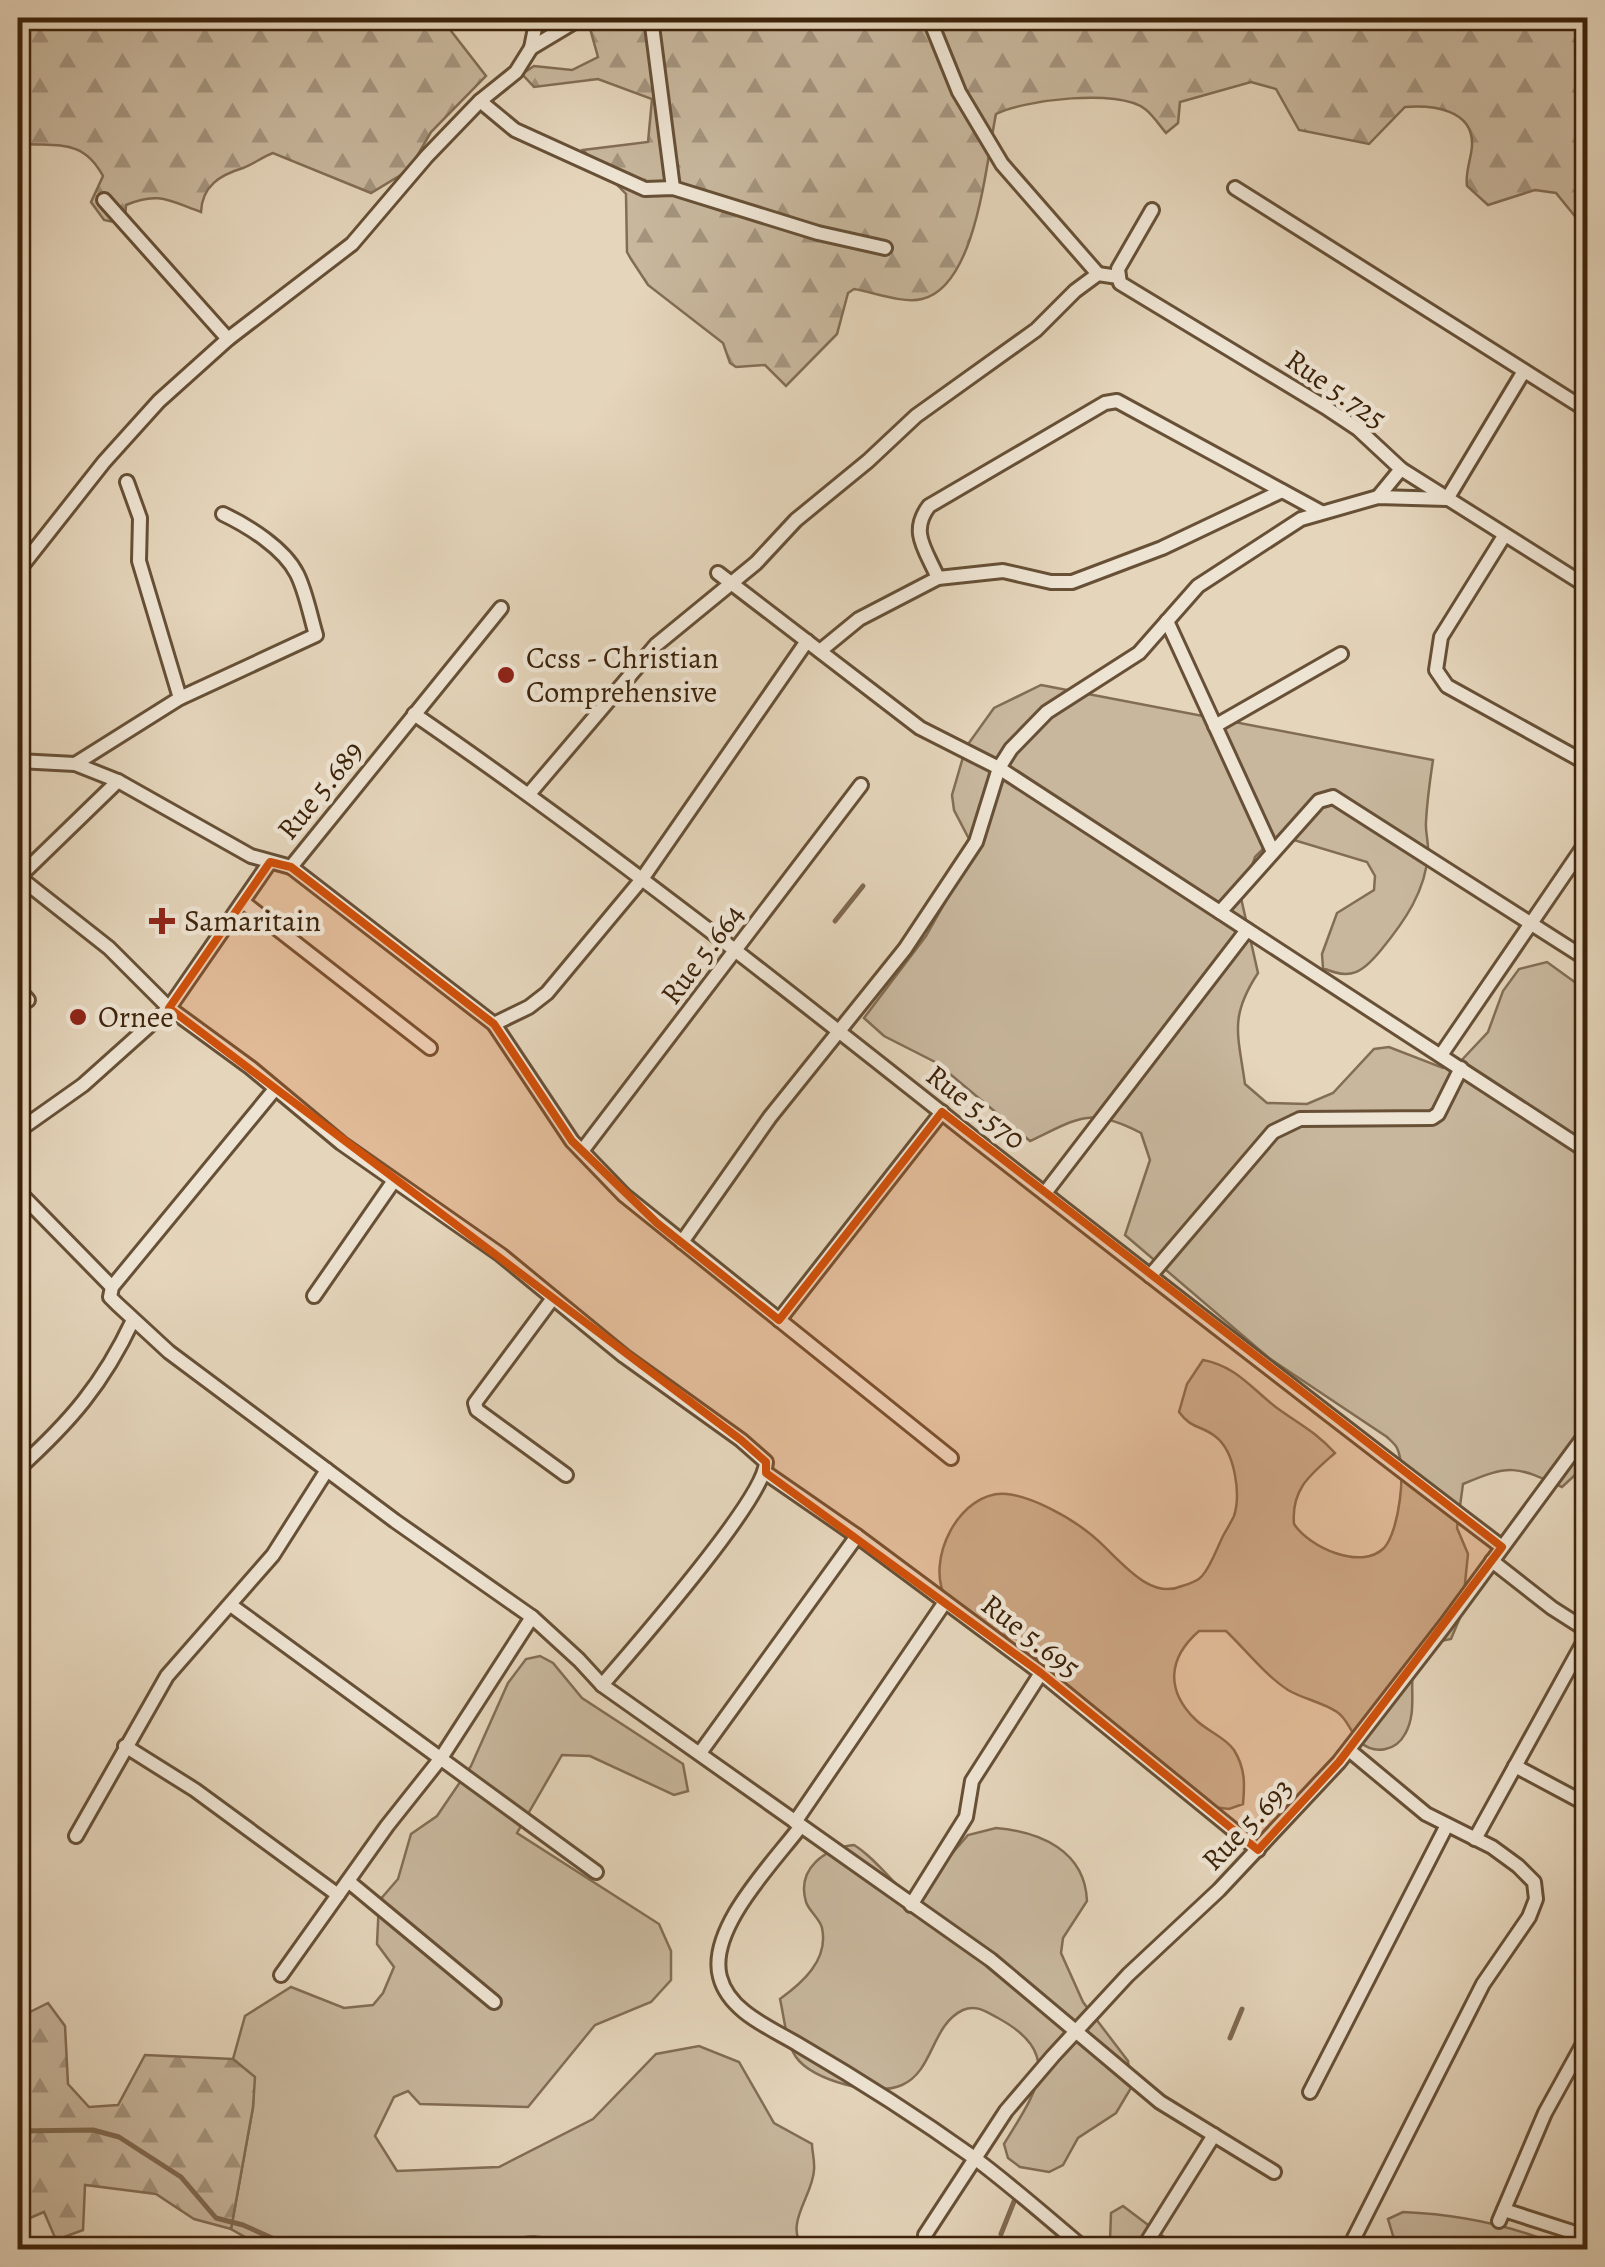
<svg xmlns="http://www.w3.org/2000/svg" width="1605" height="2267" font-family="Alegreya,serif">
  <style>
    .green { fill: #c8b79d; stroke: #826d54; stroke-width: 2.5 }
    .forest { fill: url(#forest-firs); stroke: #826d54; stroke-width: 2.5 }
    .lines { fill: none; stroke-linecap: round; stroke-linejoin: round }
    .stream { stroke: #806950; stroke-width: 5 }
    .minor-casing { stroke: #675036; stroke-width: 18 }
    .minor { stroke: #eee4d3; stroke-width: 12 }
    .marked { fill: #ce510c; fill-opacity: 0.2; stroke: #ce510c; stroke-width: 8; stroke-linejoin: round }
    .poi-dot { fill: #8f2418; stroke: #eee4d3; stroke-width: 4 }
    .labels { text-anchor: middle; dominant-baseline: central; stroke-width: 9; stroke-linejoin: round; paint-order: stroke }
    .street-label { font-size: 30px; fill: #3d230a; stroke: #eee4d3 }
    .poi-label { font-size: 30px; fill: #3d230a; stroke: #eee4d3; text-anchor: start }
  </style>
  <defs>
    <pattern id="forest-firs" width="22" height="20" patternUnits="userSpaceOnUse" patternTransform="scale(2.5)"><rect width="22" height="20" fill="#c8b79d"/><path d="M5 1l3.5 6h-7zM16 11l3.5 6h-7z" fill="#a4947e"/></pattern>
  </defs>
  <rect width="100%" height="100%" fill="#e5d5bb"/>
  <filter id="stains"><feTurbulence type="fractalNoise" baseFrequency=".002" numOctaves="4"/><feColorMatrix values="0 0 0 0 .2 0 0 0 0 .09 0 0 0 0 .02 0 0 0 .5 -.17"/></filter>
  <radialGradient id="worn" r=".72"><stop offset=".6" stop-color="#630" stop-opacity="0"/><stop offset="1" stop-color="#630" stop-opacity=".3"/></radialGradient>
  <g class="green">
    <path d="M 1041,685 L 1433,760 C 1430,780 1427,801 1426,822 C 1425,832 1429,843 1428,853 C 1426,891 1404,922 1381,950 C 1363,972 1351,981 1323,968 L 1322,954 L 1337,913 L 1374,890 L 1375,876 L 1367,862 L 1294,840 L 1266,846 L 1255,857 L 1241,898 L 1258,973 C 1229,1017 1238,1034 1245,1084 L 1267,1103 L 1307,1104 L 1333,1093 L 1374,1049 L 1389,1047 L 1443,1068 L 1458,1064 L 1488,1032 L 1503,991 L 1519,969 L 1547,962 L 1587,991 L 1587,1464 L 1562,1487 C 1516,1466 1510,1464 1463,1484 L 1457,1528 L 1468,1554 L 1462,1613 L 1451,1639 L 1421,1645 C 1403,1672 1421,1707 1405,1734 C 1396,1751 1375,1755 1360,1742 C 1350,1733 1348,1719 1337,1712 C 1322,1702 1303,1699 1288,1690 C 1265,1675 1245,1649 1226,1631 L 1199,1631 C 1168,1658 1165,1690 1196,1720 C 1207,1731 1225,1737 1234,1750 C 1245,1768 1245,1783 1243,1804 L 1229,1809 L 1213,1807 L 1150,1771 L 1145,1757 L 1083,1716 L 1024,1643 C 1010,1634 997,1635 982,1630 C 972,1626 953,1609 947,1600 C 923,1562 960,1489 1007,1494 C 1033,1497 1069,1517 1089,1533 C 1115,1552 1146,1602 1182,1586 C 1189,1584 1198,1581 1202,1576 C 1211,1566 1217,1548 1223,1536 C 1227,1529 1231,1522 1234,1516 C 1241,1494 1235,1452 1216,1437 C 1202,1425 1192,1430 1179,1412 L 1187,1384 L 1203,1360 C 1236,1366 1252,1389 1277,1408 C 1299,1424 1316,1432 1335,1453 C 1310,1475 1291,1489 1294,1524 C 1309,1547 1361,1571 1384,1548 C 1399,1532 1407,1468 1397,1448 C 1396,1445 1389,1439 1387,1437 L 1269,1358 L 1125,1235 L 1150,1160 L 1141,1133 C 1089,1106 1079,1118 1030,1141 L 937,1063 L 884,1036 L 864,1018 L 926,936 L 968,862 L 969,839 L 954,810 L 952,795 L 966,747 L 994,708 Z"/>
    <path d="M 540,1656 L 553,1663 L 582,1698 L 683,1764 L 688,1791 L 674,1795 L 590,1756 L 562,1755 L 517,1833 L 659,1924 L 671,1951 L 671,1980 L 651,2002 L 595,2025 L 528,2107 L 420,2104 L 408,2091 L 394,2097 L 375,2136 L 397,2171 L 499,2167 L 593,2119 L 656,2054 L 699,2046 L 739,2062 L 774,2123 L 812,2144 C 812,2152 815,2161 814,2170 C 813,2196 783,2224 804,2249 L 268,2250 L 231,2229 L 253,2107 L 254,2077 L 233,2059 L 245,2016 L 291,1987 L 344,2008 L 373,2005 L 383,1993 L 394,1967 L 377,1944 L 379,1901 L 398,1879 L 411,1834 L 437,1816 L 471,1766 L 508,1683 L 526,1659 Z"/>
    <path d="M 996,1828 C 1041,1832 1085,1851 1087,1901 L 1063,1938 L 1061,1953 L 1083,2002 L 1128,2061 L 1131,2088 L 1116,2113 L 1078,2138 L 1063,2165 L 1049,2172 L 1020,2167 L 1008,2158 L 1004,2144 C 1035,2093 1066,2055 998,2018 C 987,2012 976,2004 963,2010 C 931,2025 934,2071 902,2085 C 876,2097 812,2081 796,2057 C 786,2043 784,2016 780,1999 C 802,1983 829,1960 822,1928 C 820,1919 809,1911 806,1902 C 796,1868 826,1848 854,1845 C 874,1857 893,1883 912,1900 L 968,1835 Z"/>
    <polygon points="1123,2206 1180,2249 1122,2249 1110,2241 1111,2213"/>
    <path d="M 1403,2212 C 1453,2214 1501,2223 1548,2241 L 1551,2249 L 1397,2249 L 1388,2219 Z"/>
    <polygon points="1028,2241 1070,2242 1083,2250 1012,2250"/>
  </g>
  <g class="forest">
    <path d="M 18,18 L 441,18 L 486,76 L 431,132 L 409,170 L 371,193 L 273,153 C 262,157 254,164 243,168 C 220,175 202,186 201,212 C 170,201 158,191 126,205 L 125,219 L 118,223 L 104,220 L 91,202 L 103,176 C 84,141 63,146 27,144 L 18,133 Z"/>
    <path d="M 577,18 L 1587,18 L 1587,231 L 1556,193 L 1535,190 L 1488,205 L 1467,186 C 1465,172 1471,160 1472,146 C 1474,109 1432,105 1405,107 L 1369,144 L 1299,130 L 1276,89 L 1251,82 L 1180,102 L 1178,123 L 1166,133 C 1160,126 1153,115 1145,109 C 1119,88 1024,100 996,114 C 986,162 977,286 922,299 C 903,304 873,292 854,289 L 848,293 L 837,334 L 786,386 L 765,365 L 736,367 L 730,363 L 723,343 L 648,285 L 631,259 L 627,252 L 626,194 L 583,150 L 648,142 L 652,99 L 598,79 L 534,87 L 522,74 L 534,66 L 572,70 L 598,57 L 589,25 Z"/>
    <polygon points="48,2003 65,2026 68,2084 89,2107 118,2105 145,2055 233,2059 255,2077 253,2107 231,2229 194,2219 156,2194 85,2185 83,2230 56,2240 44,2212 18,2223 18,2030 22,2016"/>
  </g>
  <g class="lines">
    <g class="stream">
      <polyline points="835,921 863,886"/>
      <polyline points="1230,2038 1242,2009"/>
      <polyline points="18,2131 93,2130 119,2137 181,2177 216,2218 243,2225 299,2250"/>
      <polyline points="1001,2234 1015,2199"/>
      <path d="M 498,2250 L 501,2244 C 524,2237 548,2232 567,2250"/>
    </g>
    <g class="minor-casing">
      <g id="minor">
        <polyline points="651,18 673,188"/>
        <polyline points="929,18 959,92 1002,164 1098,274"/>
        <polyline points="531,48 581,18"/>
        <polyline points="480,101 515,130 645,189 673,188 818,233 885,248"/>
        <polyline points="1235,188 1588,411"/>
        <polyline points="104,200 228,339"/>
        <polyline points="1152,210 1118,269 1120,283 1325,407 1358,429 1401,469 1588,587"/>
        <polyline points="127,482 140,518 139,561 180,698"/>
        <polyline points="1378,497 1401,469"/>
        <polyline points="1504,536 1441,637 1436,670 1447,686 1588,764"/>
        <polyline points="18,571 104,462 159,401 228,339 352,244 427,156 480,101 516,72 531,48 537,18"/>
        <polyline points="718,573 920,728 999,768 1588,1152"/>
        <path d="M 938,578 C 926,550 909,532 929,506 L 1105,403 L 1117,401 L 1321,512"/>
        <polyline points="1167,621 1273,852"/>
        <polyline points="820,651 859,619 938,578 1003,571 1051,582 1072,582 1162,548 1282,491"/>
        <path d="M 414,714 C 607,847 791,993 975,1139 C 1150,1276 1325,1413 1502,1547"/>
        <polyline points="1215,726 1341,654"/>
        <polyline points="18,761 75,764 118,781 251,856 291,867 501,608"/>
        <path d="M 75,764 L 180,698 L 316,635 C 310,615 306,592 297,574 C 284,548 248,526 223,514"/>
        <polyline points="529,794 656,645 756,563 796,520 868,461 916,416 1036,330 1075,291 1098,274 1118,277"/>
        <polyline points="291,867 494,1024 572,1141 624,1195 951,1458"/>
        <path d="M 19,877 L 109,948 L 169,1008 L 251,1068 L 341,1143 L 501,1255 L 624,1356 L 741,1440 L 766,1462 C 765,1499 633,1649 602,1685"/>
        <polyline points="18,878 118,781"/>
        <polyline points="243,902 430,1048"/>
        <polyline points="1220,912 1319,801 1333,797 1588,960"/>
        <polyline points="18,989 28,1000"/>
        <polyline points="494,1024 529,1007 547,993 642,879 807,641"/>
        <polyline points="1441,1055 1588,840"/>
        <polyline points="275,1089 112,1287 110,1297 117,1304 169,1352 395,1521 532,1617 579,1660 602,1685 991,1960 1160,2102 1274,2172"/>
        <polyline points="18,1131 83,1085 169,1008 270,862"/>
        <polyline points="582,1151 861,785"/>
        <polyline points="18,1191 112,1287"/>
        <polyline points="1045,1193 1247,930"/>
        <polyline points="682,1242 770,1117 905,949 976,842 999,768 1011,749 1047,712 1139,653 1198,586 1301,519 1378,497 1447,499 1524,371"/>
        <polyline points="1150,1276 1273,1132 1300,1119 1432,1118 1438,1114 1461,1068"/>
        <polyline points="314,1296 393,1182"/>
        <polyline points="553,1298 475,1403 477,1410 566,1475"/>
        <polyline points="779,1320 942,1112"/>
        <path d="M 18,1469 C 70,1422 103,1384 133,1320"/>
        <polyline points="766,1473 857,1536 1041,1673 1258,1850"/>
        <polyline points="1492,1561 1552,1608 1588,1631"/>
        <polyline points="232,1606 596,1872"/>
        <polyline points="125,1746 195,1790 338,1895"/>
        <polyline points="1349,1750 1426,1814 1492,1847 1518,1866 1534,1882 1536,1899 1529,1917 1483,1984 1354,2238"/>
        <polyline points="700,1753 857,1536"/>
        <polyline points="1515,1766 1588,1805"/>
        <polyline points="795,1822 945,1602"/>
        <path d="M 801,1826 C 774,1862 707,1929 720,1977 C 729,2012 771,2028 799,2045 C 859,2080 917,2117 973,2157 C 1012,2186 1049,2219 1086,2250"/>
        <polyline points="76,1836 167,1676 273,1555 327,1470"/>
        <polyline points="1475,1839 1588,1634"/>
        <polyline points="348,1881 494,2002"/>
        <polyline points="911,1905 966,1817 972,1781 1041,1673"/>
        <polyline points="281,1975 387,1826 441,1758 532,1617"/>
        <polyline points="1310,2092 1447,1825"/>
        <polyline points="1504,2210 1588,2237"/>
        <polyline points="1499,2221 1545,2113 1588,2035"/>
        <polyline points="925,2235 1006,2111 1053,2056 1128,1975 1219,1890 1339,1762 1446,1624 1588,1431"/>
        <polyline points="1142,2250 1214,2135"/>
      </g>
    </g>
    <use href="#minor" class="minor"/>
  </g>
  <path class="marked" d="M 270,862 L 291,867 L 494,1024 L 572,1141 L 657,1223 L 779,1320 L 942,1112 L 1502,1547 L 1339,1762 L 1258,1850 L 1041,1673 L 766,1473 L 766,1462 L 741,1440 L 169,1008 Z"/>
  <g class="poi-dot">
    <circle cx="506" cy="675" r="10"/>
    <path d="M157 906h10v10h10v10h-10v10h-10v-10h-10v-10h10z"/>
    <circle cx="78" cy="1017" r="10"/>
  </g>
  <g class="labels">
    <g class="street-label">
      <text transform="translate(1336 389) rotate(35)">Rue 5.725</text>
      <text transform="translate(320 790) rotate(-51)">Rue 5.689</text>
      <text transform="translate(702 954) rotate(-53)">Rue 5.664</text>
      <text transform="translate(976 1107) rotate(38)">Rue 5.570</text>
      <text transform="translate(1031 1636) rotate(38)">Rue 5.695</text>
      <text transform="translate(1247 1824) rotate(-46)">Rue 5.693</text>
    </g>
    <g class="poi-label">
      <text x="526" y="658">Ccss - Christian<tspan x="526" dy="34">Comprehensive</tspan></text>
      <text x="184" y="921">Samaritain</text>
      <text x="98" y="1017">Ornee</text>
    </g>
  </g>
  <rect width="1605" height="2267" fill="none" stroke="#e5d5bb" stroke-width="60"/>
  <rect x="20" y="20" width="1565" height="2227" fill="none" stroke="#3d230a" stroke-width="5"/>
  <rect x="30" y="30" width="1545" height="2207" fill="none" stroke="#3d230a" stroke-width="2.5"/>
  <rect width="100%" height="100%" filter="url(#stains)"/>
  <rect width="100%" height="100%" fill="url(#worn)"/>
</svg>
